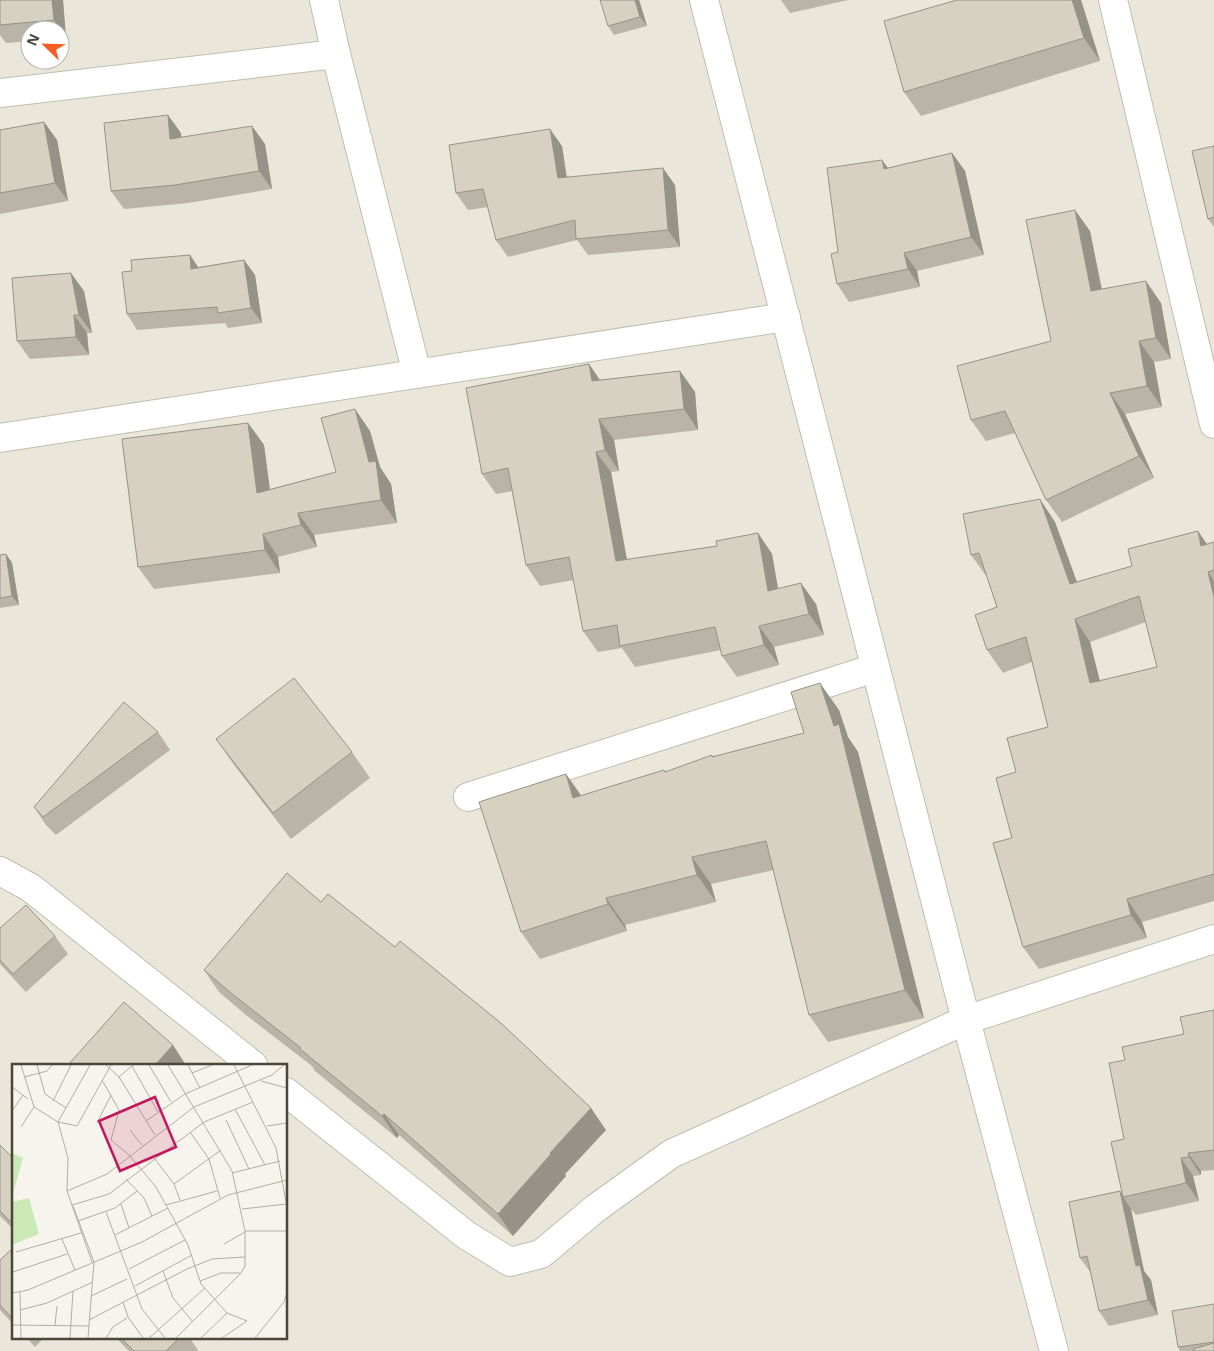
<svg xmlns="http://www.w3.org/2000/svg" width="1214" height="1351" font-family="'Noto Sans',sans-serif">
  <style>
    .residential { fill: #eae7da; fill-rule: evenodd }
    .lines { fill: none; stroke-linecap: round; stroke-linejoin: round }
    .street-casing { stroke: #c1bdae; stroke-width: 30 }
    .street { stroke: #fff; stroke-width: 28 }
    .wall { fill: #b9b4a6; fill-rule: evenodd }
    .shaded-wall { fill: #969287 }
    .building { fill: #d7d1c1; stroke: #969287; fill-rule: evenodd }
    .inset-road { fill: none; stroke: #b1aea4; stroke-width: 1 }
    .view { fill: #c2185b; fill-opacity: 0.15; stroke: #c2185b; stroke-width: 2.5 }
    .inset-edge { fill: none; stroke: #4a4639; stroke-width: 2.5 }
  </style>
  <rect width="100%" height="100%" fill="#f6f4ec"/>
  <path class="residential" d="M 0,0 L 1214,0 L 1214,1351 L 0,1351 ZM 30,30 L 60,30 L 60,60 L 30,60 ZM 14,1065 L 286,1065 L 286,1337 L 14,1337 Z"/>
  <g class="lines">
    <g class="street-casing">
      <g id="street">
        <polyline points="324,0 336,54 417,374"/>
        <polyline points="704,0 966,1020 1054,1351"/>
        <polyline points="1113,0 1214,424"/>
        <polyline points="0,93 336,54"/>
        <polyline points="0,438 786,317"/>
        <polyline points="468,797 875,668"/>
        <polyline points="0,871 31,888 253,1065"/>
        <polyline points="286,1092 466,1235 510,1262 541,1254 596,1208 671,1154 966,1020 1214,939"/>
      </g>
    </g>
    <use href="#street" class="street"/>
  </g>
  <g class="wall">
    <polygon points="0,0 63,0 66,38 60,38 60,30 30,30 30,41 6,43 0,35"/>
    <polygon points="639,0 647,26 614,35 608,26"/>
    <polygon points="781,0 848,0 790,13"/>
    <polygon points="1081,0 1100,61 921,116 904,92"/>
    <polygon points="44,122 57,140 68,201 0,214 0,130"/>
    <polygon points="181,133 181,137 265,144 272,189 188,203 124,209 111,191"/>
    <polygon points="562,146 567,177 675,185 680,247 588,255 577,240 508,257 496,240 488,207 468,210 456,193"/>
    <polygon points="1214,146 1214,227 1208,219"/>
    <polygon points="952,153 965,171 984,255 917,271 920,287 849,302 837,284 838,252 882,160 888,168"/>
    <polygon points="1090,231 1102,289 1161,303 1171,359 1154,362 1162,407 1125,414 1154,478 1062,522 1046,500 1015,433 986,441 971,420 1051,341"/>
    <polygon points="190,255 198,267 244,260 255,275 262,323 228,328 225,323 137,330 127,314 132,271"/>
    <polygon points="84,291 92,333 87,333 89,355 30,359 17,341"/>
    <polygon points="589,364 600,380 680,371 695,392 698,430 614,440 619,471 611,472 627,560 717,546 758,533 772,554 778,588 816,604 824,635 774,647 779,665 737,677 722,656 721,650 635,667 622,648 598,652 583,631 574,580 540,586 526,565 512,491 496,494 482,474"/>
    <polygon points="248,423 264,445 270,489 336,472 370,431 380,467 391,484 397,523 314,535 317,547 278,557 280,573 154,589 138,567"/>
    <path d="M 1055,522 L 1077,582 L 1214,542 L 1214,901 L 1142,922 L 1147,938 L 1039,969 L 1023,947 L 1012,838 L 1016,772 L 1048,727 L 1032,662 L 1003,673 L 987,650 L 997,607 L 987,577 L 971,555 ZM 1146,622 L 1157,667 L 1100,681 L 1090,642 Z"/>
    <polygon points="6,554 12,563 19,605 0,608 0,555"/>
    <polygon points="839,710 848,737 858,752 924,1018 828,1042 809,1015 774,870 711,884 716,902 625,925 627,931 540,959 521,932 566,774 581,796 664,770 666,772 713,757 804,733"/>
    <polygon points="158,732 170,750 56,835 46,825 34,807"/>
    <polygon points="216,739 352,752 370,778 291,839 234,765"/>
    <polygon points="321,902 606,1130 565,1174 566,1176 513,1236 399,1135 397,1138 315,1071 312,1066 246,1015 219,992 204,970"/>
    <polygon points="0,928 55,936 68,954 26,992 0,964"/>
    <polygon points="1214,1010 1214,1170 1201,1171 1201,1175 1193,1176 1199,1201 1136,1215 1131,1209 1144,1271 1151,1280 1158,1315 1109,1326 1099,1311 1091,1273 1080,1258 1120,1191 1122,1194 1124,1139 1125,1060 1184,1034"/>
    <polygon points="0,1145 14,1159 14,1230 0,1216"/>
    <polygon points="14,1247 14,1325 0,1310 0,1260"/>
    <polygon points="1214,1304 1214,1351 1180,1351 1178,1347"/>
    <polygon points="26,1337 45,1337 35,1347"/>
    <polygon points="115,1337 189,1337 198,1350 197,1351 129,1351"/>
  </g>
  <g class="shaded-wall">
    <polygon points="52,0 63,0 66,38 54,20"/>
    <polygon points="635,0 639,0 647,26 640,17"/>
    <polygon points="1072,0 1081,0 1100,61 1084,38"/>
    <polygon points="168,115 181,133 183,157 170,139"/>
    <polygon points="44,122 57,140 68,201 55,183"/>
    <polygon points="252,126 265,144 272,189 259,171"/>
    <polygon points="550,129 562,146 569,195 558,178"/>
    <polygon points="952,153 965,171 984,255 971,237"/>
    <polygon points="882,160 895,178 884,169"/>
    <polygon points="663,168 675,185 680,247 668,230"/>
    <polygon points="1075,210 1090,231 1106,312 1091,291"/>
    <polygon points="904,253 917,271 920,287 908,269"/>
    <polygon points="190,255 200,270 191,269"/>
    <polygon points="244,260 255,275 262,323 251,308"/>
    <polygon points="71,273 84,291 92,333 79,315"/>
    <polygon points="1146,281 1161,303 1171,359 1156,338"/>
    <polygon points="74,315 87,333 89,355 76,337"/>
    <polygon points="1139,341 1154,362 1162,407 1147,386"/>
    <polygon points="589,364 603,385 592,381"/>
    <polygon points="680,371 695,392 698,430 684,409"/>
    <polygon points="1110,393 1125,414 1154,478 1139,456"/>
    <polygon points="355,409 370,431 380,467 391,484 397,523 381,500 369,462"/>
    <polygon points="599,419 614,440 619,471 605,450"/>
    <polygon points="248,423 264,445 273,515 257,493"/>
    <polygon points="596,452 611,472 631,582 616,561"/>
    <polygon points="1040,499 1055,522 1086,607 1070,584"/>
    <polygon points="298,513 314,535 317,547 301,525"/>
    <polygon points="1198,531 1213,553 1201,546"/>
    <polygon points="758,533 772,554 782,612 768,591"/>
    <polygon points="263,534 278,557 280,573 265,550"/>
    <polygon points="6,554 12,563 19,605 12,596"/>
    <polygon points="1208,572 1214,581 1214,597"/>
    <polygon points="801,583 816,604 824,635 809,614"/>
    <polygon points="1075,619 1090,642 1106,706 1090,683"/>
    <polygon points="759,626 774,647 779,665 764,645"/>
    <polygon points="820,683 839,710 848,737 858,752 924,1018 905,990 834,726"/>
    <polygon points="566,774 585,801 573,798"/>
    <polygon points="692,857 711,884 716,902 697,875"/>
    <polygon points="606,898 625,925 627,931 608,904"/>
    <polygon points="1127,899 1142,922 1147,938 1131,915"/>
    <polygon points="173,1045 186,1065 155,1065"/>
    <polygon points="591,1108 606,1130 565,1174 566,1176 513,1236 498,1214 550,1153"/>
    <polygon points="384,1114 399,1135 397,1138 382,1116"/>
    <polygon points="1188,1153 1201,1171 1201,1175 1189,1157"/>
    <polygon points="1181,1158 1193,1176 1199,1201 1186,1183"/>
    <polygon points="1120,1191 1124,1197 1123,1197 1131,1209 1144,1271 1151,1280 1158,1315 1148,1300 1136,1266"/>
  </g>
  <g class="building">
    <polygon points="0,0 52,0 54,20 0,25"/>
    <polygon points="600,0 635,0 640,17 608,26"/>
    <polygon points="957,0 1072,0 1084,38 904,92 884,21"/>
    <polygon points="168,115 170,139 252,126 259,171 175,185 111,191 104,123"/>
    <polygon points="44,122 55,183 0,193 0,130"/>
    <polygon points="550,129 558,178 663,168 668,230 576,239 575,220 496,240 483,189 456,193 449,145"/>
    <polygon points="1214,146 1214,217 1208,219 1192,151"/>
    <polygon points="952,153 971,237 904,253 908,269 837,284 831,254 838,252 827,168 882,160 884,169"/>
    <polygon points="1075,210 1091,291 1146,281 1156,338 1139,341 1147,386 1110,393 1139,456 1046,500 1005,411 971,420 957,366 1051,341 1026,220"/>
    <polygon points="190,255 191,269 244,260 251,308 218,313 217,307 127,314 122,272 132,271 131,260"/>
    <polygon points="71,273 79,315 74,315 76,337 17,341 12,278"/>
    <polygon points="589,364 592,381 680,371 684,409 599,419 605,450 596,452 616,561 717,546 716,541 758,533 768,591 801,583 809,614 759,626 764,645 722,656 715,627 620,646 617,625 583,631 569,557 526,565 508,468 482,474 466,388"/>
    <polygon points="355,409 369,462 376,461 381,500 298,513 301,525 263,534 265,550 138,567 122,439 248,423 257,493 336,472 321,418"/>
    <path d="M 1040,499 L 1070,584 L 1132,566 L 1128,549 L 1198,531 L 1201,546 L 1214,542 L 1214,570 L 1208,572 L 1214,597 L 1214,874 L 1127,899 L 1131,915 L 1023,947 L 993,843 L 1012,838 L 996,778 L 1016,772 L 1007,738 L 1048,727 L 1026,637 L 987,650 L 975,615 L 997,607 L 979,553 L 971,555 L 963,514 ZM 1139,596 L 1157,667 L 1090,683 L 1075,619 Z"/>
    <polygon points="6,554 12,596 0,598 0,555"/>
    <polygon points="294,678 352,752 273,813 216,739"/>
    <polygon points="820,683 834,726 839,724 905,990 809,1015 766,841 692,857 697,875 606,898 608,904 521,932 479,802 566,774 573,798 664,770 665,772 712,755 712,757 804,733 791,692"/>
    <polygon points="124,702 158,732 43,817 34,807"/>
    <polygon points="287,873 321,902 328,894 395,947 400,941 502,1024 591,1108 550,1153 551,1154 498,1214 384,1114 382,1116 300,1049 301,1048 231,993 204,970"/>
    <polygon points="26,905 55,936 13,974 0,960 0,928"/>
    <polygon points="124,1002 173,1045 155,1065 68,1065"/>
    <polygon points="1214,1010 1214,1150 1188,1153 1189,1157 1181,1158 1186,1183 1123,1197 1111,1142 1124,1139 1109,1063 1125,1060 1122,1047 1184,1034 1180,1017"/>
    <polygon points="0,1145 14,1159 14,1225 0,1211"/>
    <polygon points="1120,1191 1136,1266 1140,1265 1148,1300 1099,1311 1087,1256 1080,1258 1069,1202"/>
    <polygon points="14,1247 14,1320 0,1305 0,1260"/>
    <polygon points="1214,1304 1214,1342 1178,1347 1172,1311"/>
    <polygon points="120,1337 180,1337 166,1351 134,1351"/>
    <polygon points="1214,1343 1214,1351 1194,1351 1193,1349"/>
  </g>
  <g transform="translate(12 1064)">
    <rect width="275" height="275" fill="#f6f4ec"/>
    <path d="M 0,89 L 11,94 L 0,133 ZM 17,134 L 27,170 L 0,181 L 0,138 Z" fill="#cbe9b6"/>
    <path class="inset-road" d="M 9,1 L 22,43 L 46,58 L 56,94 L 55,127 L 80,198M 25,1 L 33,30 L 54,44M 78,1 L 46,58 L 65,62 L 99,1M 94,1 L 107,13 L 143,71M 137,1 L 159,38M 156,1 L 220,107 L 233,167 L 233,202 L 229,209 L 164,274M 176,1 L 188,24M 222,1 L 264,84 L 275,143M 120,2 L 146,48M 180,9 L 200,1M 12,13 L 35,7 L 40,1M 107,13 L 121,1M 90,16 L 107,46 L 99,76 L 117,91 L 144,123 L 176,181 L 189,220 L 215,249 L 189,274M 249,17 L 275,24M 0,23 L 16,35M 41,37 L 59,1M 223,45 L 253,101M 0,47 L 11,31M 214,56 L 237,105M 134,57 L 173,30 L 240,1M 85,59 L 99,31M 255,62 L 275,59M 9,63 L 22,43M 118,66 L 130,81M 178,68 L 197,95 L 208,134M 142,94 L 162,120 L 168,136M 220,109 L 268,97M 114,115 L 132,134 L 140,152M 162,120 L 209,86M 55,127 L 95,110 L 182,43 L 260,11 L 272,1M 109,140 L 117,164M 60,141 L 97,130 L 192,58 L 241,38M 154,141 L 205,127M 61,142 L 82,198 L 76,274M 230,145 L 275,140M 94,148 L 130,245 L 153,274M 66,157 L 103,144 L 125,127M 233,167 L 275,167M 103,171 L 156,144M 50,175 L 63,206M 212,180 L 233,168M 4,188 L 69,169M 0,199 L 0,223M 117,205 L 173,176M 151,207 L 161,234 L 181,258M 1,208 L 55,190M 188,217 L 209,209 L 228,209M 123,222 L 180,191M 8,228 L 9,274M 0,229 L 16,226 L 130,178 L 216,131 L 275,116M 79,232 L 115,215M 111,238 L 116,253 L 131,274M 8,246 L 35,239 L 81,218M 77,256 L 175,205 L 200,195 L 233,193M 0,261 L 77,262M 43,261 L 45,242M 58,274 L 61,227M 94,274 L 101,263 L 115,254M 137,274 L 193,224M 210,274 L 235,257 L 215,249M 243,274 L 272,238 L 275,229"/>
    <path class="view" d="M 143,33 L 164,83 L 108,107 L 87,57 Z"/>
    <rect width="275" height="275" class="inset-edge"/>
  </g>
  <g transform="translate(45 45) rotate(293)"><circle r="24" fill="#ffffff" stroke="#b7b5b0"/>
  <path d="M0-4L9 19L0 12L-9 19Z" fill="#f75d21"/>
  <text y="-8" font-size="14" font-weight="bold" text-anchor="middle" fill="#4a4639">N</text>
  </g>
</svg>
